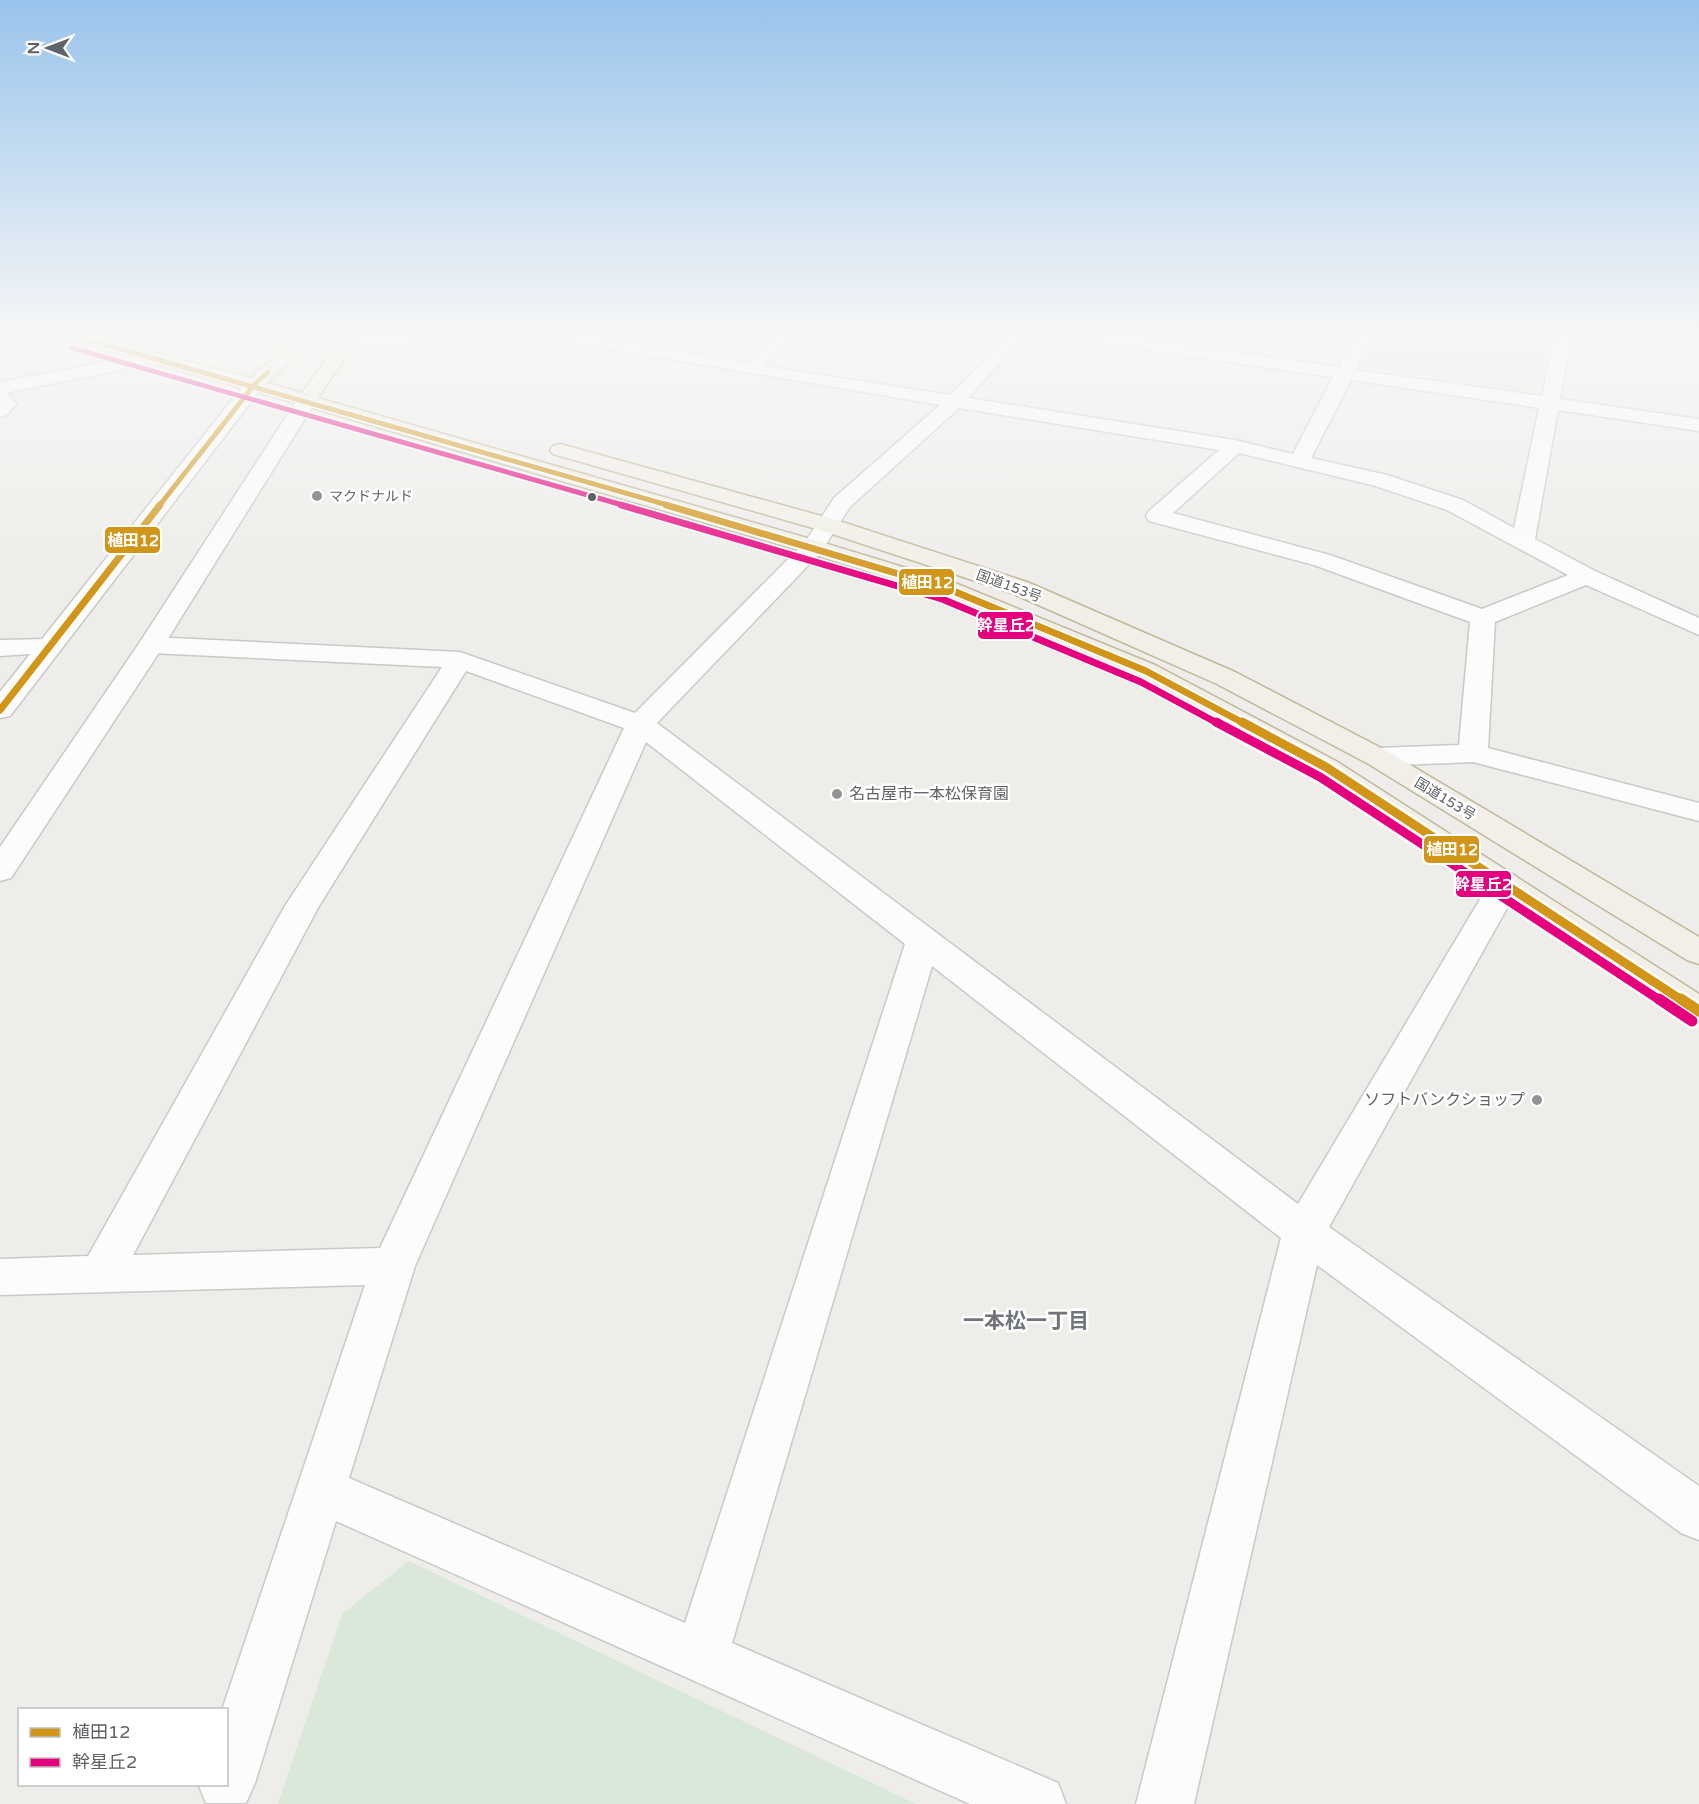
<svg xmlns="http://www.w3.org/2000/svg" width="1699" height="1804" font-family="'Varela Round','Noto Sans JP',sans-serif">
  <style>
    .green { fill: #d9e8d8 }
    .lines { fill: none; stroke-linecap: round; stroke-linejoin: round }
    .pedestrian-casing { stroke: #c9c9c9; stroke-width: 3 }
    .minor-casing { stroke: #c9c9c9; stroke-width: 3 }
    .tertiary-casing { stroke: #c9c9c9; stroke-width: 3 }
    .primary-casing { stroke: #d3cdbb; stroke-width: 3 }
    .trunk-casing { stroke: #c3b79a; stroke-width: 3 }
    .pedestrian { fill: #fcfcfc; fill-rule: evenodd }
    .minor { fill: #fcfcfc; fill-rule: evenodd }
    .tertiary { fill: #fcfcfc; fill-rule: evenodd }
    .primary { fill: #f3f2ea; fill-rule: evenodd }
    .trunk { fill: #f1efe7; fill-rule: evenodd }
    .bus-1-far3-casing { stroke: #fff; stroke-width: 8 }
    .bus-1-far2-casing { stroke: #fff; stroke-width: 10 }
    .bus-1-far1-casing { stroke: #fff; stroke-width: 14 }
    .bus-1-casing { stroke: #fff; stroke-width: 16 }
    .bus-2-far3-casing { stroke: #fff; stroke-width: 8 }
    .bus-2-far2-casing { stroke: #fff; stroke-width: 10 }
    .bus-2-far1-casing { stroke: #fff; stroke-width: 14 }
    .bus-2-casing { stroke: #fff; stroke-width: 16 }
    .bus-1-far3 { stroke: #d1951a; stroke-width: 5 }
    .bus-1-far2 { stroke: #d1951a; stroke-width: 7 }
    .bus-1-far1 { stroke: #d1951a; stroke-width: 9 }
    .bus-1 { stroke: #d1951a; stroke-width: 11 }
    .bus-2-far3 { stroke: #e5007d; stroke-width: 5 }
    .bus-2-far2 { stroke: #e5007d; stroke-width: 7 }
    .bus-2-far1 { stroke: #e5007d; stroke-width: 9 }
    .bus-2 { stroke: #e5007d; stroke-width: 11 }
    .poi-dot { fill: #919395; stroke: #fff; stroke-width: 2 }
    .bus-dot { fill: #5f6267; stroke: #fff; stroke-width: 2 }
    .labels { text-anchor: middle; dominant-baseline: central; stroke-width: 5; stroke-linejoin: round; paint-order: stroke }
    .far-poi-label { font-size: 14px; fill: #5f6267; stroke: #fff; text-anchor: start }
    .far-street-label { font-size: 14px; fill: #5f6267; stroke: #fff }
    .poi-label { font-size: 16px; fill: #5f6267; stroke: #fff; text-anchor: start }
    .near-neighbourhood-label { font-size: 21px; font-weight: bold; fill: #717479; stroke: #fff }
    .line-badge { stroke: #fff; stroke-width: 2 }
    .badge-label { font-size: 16px; text-anchor: middle; font-weight: bold; fill: #fff }
  </style>
  <rect width="100%" height="100%" fill="#eeedea"/>
  <g class="green">
    <polygon points="1378,336 1542,336 1548,338 1538,389 1526,391 1371,368 1363,364"/>
    <polygon points="409,1561 916,1804 278,1804 342,1614"/>
  </g>
  <g class="lines">
    <g class="pedestrian-casing">
      <polygon id="pedestrian" points="349,336 577,336 578,337 575,341 569,342 355,344 349,343 346,339"/>
    </g>
    <g class="minor-casing">
      <g id="minor">
        <path d="M 561,336 L 590,336 L 746,363 L 773,336 L 790,336 L 763,366 L 950,395 L 1008,336 L 1025,336 L 968,398 L 1235,440 L 1293,454 L 1333,377 L 1085,341 L 1079,340 L 1076,336 L 1118,336 L 1339,367 L 1356,336 L 1372,336 L 1356,370 L 1542,396 L 1554,336 L 1571,336 L 1560,399 L 1699,419 L 1699,431 L 1558,410 L 1535,539 L 1595,571 L 1699,618 L 1699,635 L 1586,585 L 1495,622 L 1488,748 L 1699,803 L 1699,821 L 1473,762 L 1377,766 L 1367,763 L 1363,757 L 1367,751 L 1377,748 L 1459,745 L 1470,622 L 1314,565 L 1149,521 L 1146,516 L 1149,511 L 1219,450 L 959,408 L 850,507 L 821,552 L 657,723 L 1298,1204 L 1494,876 L 1505,873 L 1516,876 L 1521,883 L 1329,1227 L 1699,1486 L 1699,1540 L 1681,1533 L 1317,1265 L 1194,1804 L 1136,1804 L 1281,1238 L 932,966 L 732,1643 L 1058,1783 L 1066,1804 L 970,1804 L 336,1521 L 255,1783 L 246,1803 L 206,1803 L 198,1784 L 226,1784 L 226,1710 L 222,1710 L 365,1285 L 0,1295 L 0,1259 L 88,1256 L 285,906 L 442,667 L 151,653 L 142,650 L 138,645 L 142,640 L 151,637 L 460,652 L 635,713 L 805,542 L 834,498 L 940,405 L 569,342 L 563,341 ZM 1351,380 L 1539,408 L 1514,528 L 1463,500 L 1387,475 L 1311,458 ZM 1239,453 L 1372,485 L 1447,510 L 1568,575 L 1482,609 L 1330,555 L 1173,513 ZM 466,671 L 624,728 L 380,1248 L 133,1255 L 319,906 ZM 646,742 L 905,944 L 685,1623 L 349,1478 L 415,1266 Z"/>
        <polygon points="0,390 7,392 16,404 7,415 0,417"/>
        <polygon points="49,639 58,642 62,647 58,652 0,656 0,640"/>
      </g>
    </g>
    <g class="tertiary-casing">
      <g id="tertiary">
        <polygon points="153,353 159,354 162,358 159,362 0,394 0,382"/>
        <polygon points="254,379 261,381 263,385 261,389 10,716 0,718 0,692 247,381"/>
        <polygon points="306,395 313,397 316,401 164,645 11,878 0,881 0,847 138,645 299,397"/>
      </g>
    </g>
    <g class="primary-casing">
      <polygon id="primary" points="66,336 93,336 261,381 263,385 261,389 247,389 69,340"/>
    </g>
    <g class="trunk-casing">
      <g id="trunk">
        <polygon points="299,336 318,336 267,383 302,393 328,357 350,336 367,336 340,365 318,398 821,542 955,583 1155,665 1336,761 1699,994 1699,1024 1686,1020 1316,773 1137,677 937,593 805,552 247,389 245,385 247,381"/>
        <polygon points="560,444 836,520 1027,582 1235,672 1387,751 1699,937 1699,964 1687,960 1367,763 1217,684 1009,592 820,530 553,454 550,450 553,446"/>
      </g>
    </g>
    <use href="#pedestrian" class="pedestrian"/>
    <use href="#minor" class="minor"/>
    <use href="#tertiary" class="tertiary"/>
    <use href="#primary" class="primary"/>
    <use href="#trunk" class="trunk"/>
    <g class="bus-1-far3-casing">
      <g id="bus-1-far3">
        <polyline points="75,336 671,506"/>
        <polyline points="159,506 254,385 268,372"/>
      </g>
    </g>
    <g class="bus-1-far2-casing">
      <g id="bus-1-far2">
        <polyline points="666,505 946,588 1146,671 1245,724"/>
        <polyline points="0,710 160,505"/>
      </g>
    </g>
    <g class="bus-1-far1-casing">
      <polyline id="bus-1-far1" points="1242,722 1326,767 1683,1001"/>
    </g>
    <g class="bus-1-casing">
      <polyline id="bus-1" points="1681,999 1699,1011"/>
    </g>
    <g class="bus-2-far3-casing">
      <polyline id="bus-2-far3" points="72,348 626,506"/>
    </g>
    <g class="bus-2-far2-casing">
      <polyline id="bus-2-far2" points="621,505 942,599 1141,682 1219,724"/>
    </g>
    <g class="bus-2-far1-casing">
      <polyline id="bus-2-far1" points="1216,722 1320,777 1661,1001"/>
    </g>
    <g class="bus-2-casing">
      <polyline id="bus-2" points="1659,999 1692,1021"/>
    </g>
    <use href="#bus-1-far3" class="bus-1-far3"/>
    <use href="#bus-1-far2" class="bus-1-far2"/>
    <use href="#bus-1-far1" class="bus-1-far1"/>
    <use href="#bus-1" class="bus-1"/>
    <use href="#bus-2-far3" class="bus-2-far3"/>
    <use href="#bus-2-far2" class="bus-2-far2"/>
    <use href="#bus-2-far1" class="bus-2-far1"/>
    <use href="#bus-2" class="bus-2"/>
  </g>
  <linearGradient id="sky" x2="0" y2="1"><stop stop-color="#99c4ec"/><stop offset="0.57" stop-color="#f7f7f6"/><stop offset="1" stop-color="#f7f7f6" stop-opacity="0"/></linearGradient>
  <rect width="1699" height="588" fill="url(#sky)"/>
  <g class="poi-dot">
    <circle cx="317" cy="496" r="6"/>
    <circle cx="837" cy="794" r="6"/>
    <circle cx="1537" cy="1100" r="6"/>
  </g>
  <circle class="bus-dot" cx="592" cy="497" r="5"/>
  <g class="labels">
    <g class="far-poi-label">
      <text x="329" y="496">マクドナルド</text>
    </g>
    <g class="far-street-label">
      <text transform="translate(1009 586) rotate(20)">国道153号</text>
      <text transform="translate(1445 799) rotate(31)">国道153号</text>
    </g>
    <g class="poi-label">
      <text x="849" y="794">名古屋市一本松保育園</text>
      <text x="1525" y="1100" text-anchor="end">ソフトバンクショップ</text>
    </g>
    <g class="near-neighbourhood-label">
      <text x="1026" y="1321">一本松一丁目</text>
    </g>
  </g>
  <g class="line-badge">
    <rect x="104" y="526" width="57" height="28" rx="6" fill="#d1951a"/>
    <rect x="898" y="568" width="57" height="28" rx="6" fill="#d1951a"/>
    <rect x="977" y="611" width="57" height="29" rx="6" fill="#e5007d"/>
    <rect x="1423" y="835" width="57" height="29" rx="6" fill="#d1951a"/>
    <rect x="1455" y="870" width="57" height="28" rx="6" fill="#e5007d"/>
  </g>
  <g class="badge-label">
    <text x="133" y="546">植田12</text>
    <text x="927" y="588">植田12</text>
    <text x="1006" y="631">幹星丘2</text>
    <text x="1452" y="855">植田12</text>
    <text x="1483" y="890">幹星丘2</text>
  </g>
  <rect x="18" y="1708" width="210" height="78" fill="#ffffff" stroke="#bfc0c2" stroke-width="1.5"/>
  <rect x="30" y="1728" width="30" height="9" fill="#d1951a" stroke="#bfc0c2" stroke-width="1.5"/>
  <text x="72" y="1738" font-size="18" fill="#5f6267">植田12</text>
  <rect x="30" y="1758" width="30" height="9" fill="#e5007d" stroke="#bfc0c2" stroke-width="1.5"/>
  <text x="72" y="1768" font-size="18" fill="#5f6267">幹星丘2</text>
  <g transform="translate(48 48) rotate(270)" stroke="#ffffff" stroke-width="4.5" paint-order="stroke">
  <path d="M0-4.5L10 22L0 15L-10 22Z" fill="#5f6267"/>
  <text y="-9" font-size="16" font-weight="bold" text-anchor="middle" fill="#5f6267">N</text>
  </g>
</svg>
